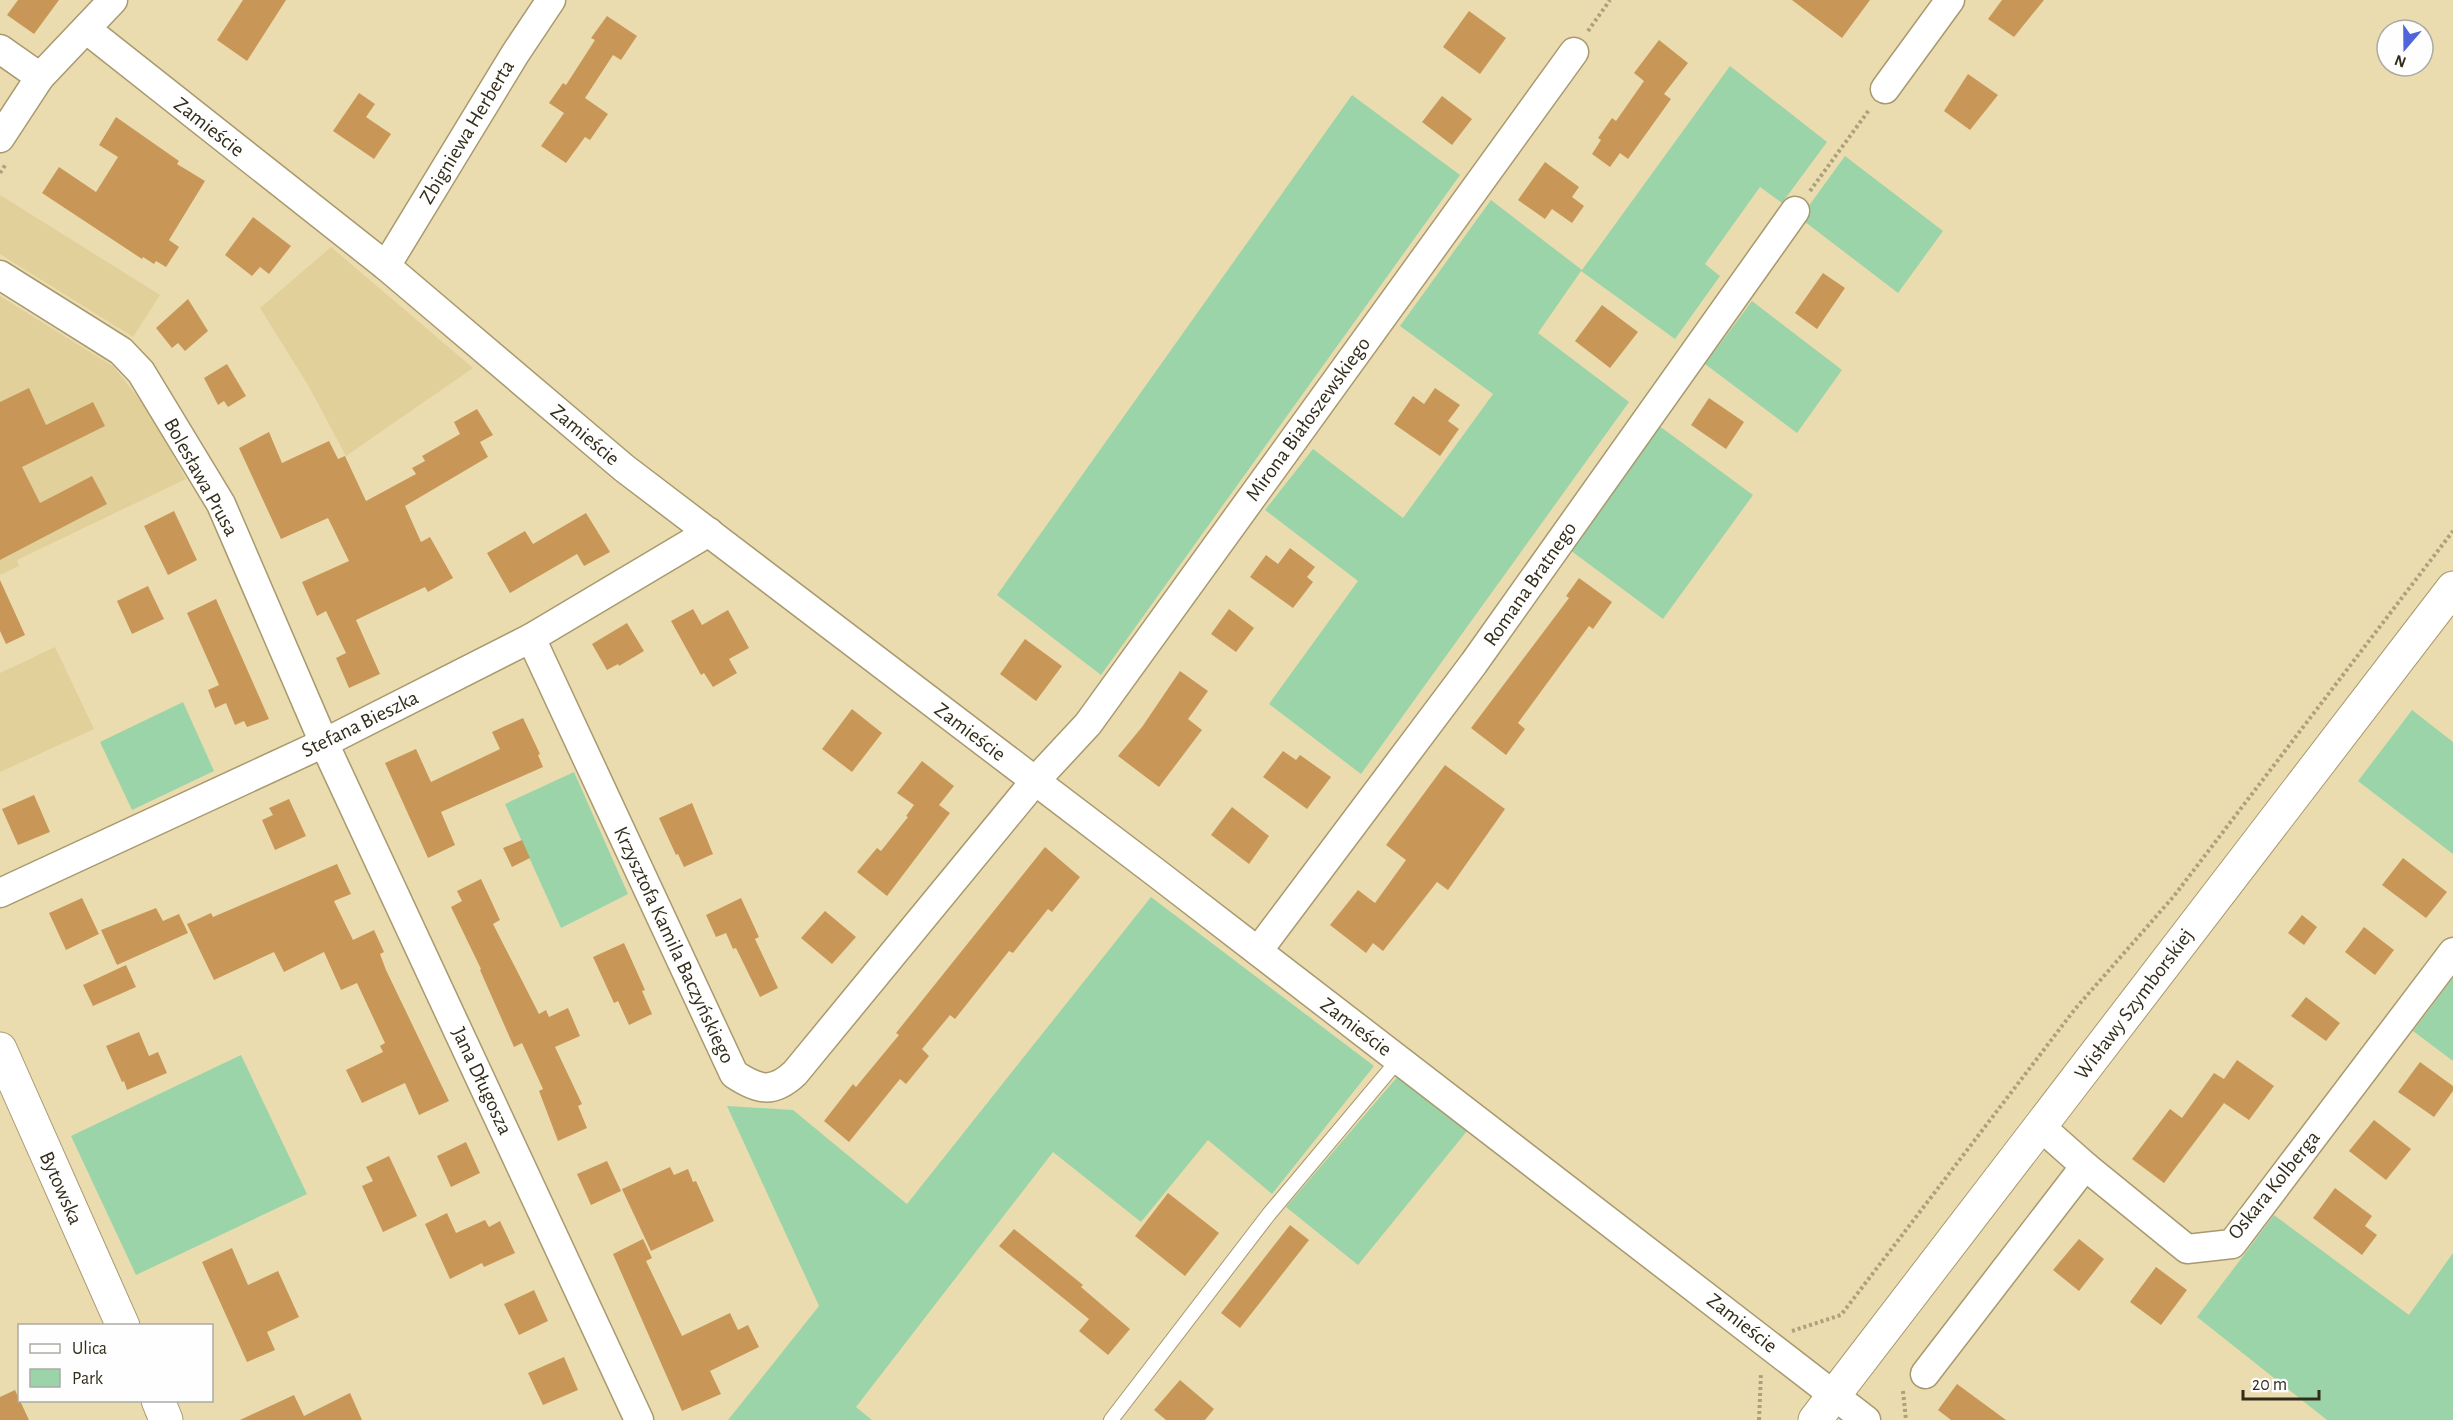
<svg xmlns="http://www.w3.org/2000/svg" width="2453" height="1420" font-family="'Alegreya Sans',sans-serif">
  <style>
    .built { fill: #e2d09b }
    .green { fill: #9bd4a9 }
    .building { fill: #c89758 }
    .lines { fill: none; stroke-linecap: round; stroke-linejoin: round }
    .service-casing { stroke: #a8996e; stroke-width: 16 }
    .minor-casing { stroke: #a8996e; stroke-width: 31 }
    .tertiary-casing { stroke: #a8996e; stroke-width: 35 }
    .secondary-casing { stroke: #a8996e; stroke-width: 35 }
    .path { stroke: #ada17d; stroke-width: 4; stroke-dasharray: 3 3; stroke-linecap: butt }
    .service { stroke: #fff; stroke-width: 14 }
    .minor { stroke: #fff; stroke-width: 28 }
    .tertiary { stroke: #fff; stroke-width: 33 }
    .secondary { stroke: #fff; stroke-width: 33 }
    .labels { text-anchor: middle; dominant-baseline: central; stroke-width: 5; stroke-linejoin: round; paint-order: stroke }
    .street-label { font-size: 21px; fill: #322c1a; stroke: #fefefe }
  </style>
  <rect width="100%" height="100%" fill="#ebdcaf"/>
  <g class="built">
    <polygon points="0,195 160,295 133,337 0,254"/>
    <polygon points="331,247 473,368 346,456 308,385 260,308"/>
    <polygon points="0,296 114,367 147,409 186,479 17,560 19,566 0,575"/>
    <polygon points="55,647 94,729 0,772 0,673"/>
  </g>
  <g class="green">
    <polygon points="1730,66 1827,142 1782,203 1760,187 1705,264 1720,276 1675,339 1581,271 1538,333 1629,402 1361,774 1269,704 1358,581 1265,510 1313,449 1403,518 1493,394 1400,326 1491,200 1582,270"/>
    <polygon points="1352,95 1460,175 1101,675 997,595"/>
    <polygon points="1845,156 1943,231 1898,293 1800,218"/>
    <polygon points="1752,301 1842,370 1797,433 1705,364"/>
    <polygon points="1658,425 1753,495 1663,619 1570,550"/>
    <polygon points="183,702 214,771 132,810 100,742"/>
    <polygon points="2412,710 2453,742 2453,854 2358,781"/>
    <polygon points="574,772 628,894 561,928 505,804"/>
    <polygon points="1151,897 1374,1066 1272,1194 1208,1140 1141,1222 1053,1152 856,1407 872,1420 728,1420 819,1306 727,1106 793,1110 907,1204"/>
    <polygon points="2453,978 2453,1061 2413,1031"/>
    <polygon points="241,1055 307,1194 136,1275 71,1136"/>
    <polygon points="1398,1076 1467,1131 1358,1265 1286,1207"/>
    <polygon points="2274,1215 2409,1315 2453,1253 2453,1420 2327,1420 2197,1317"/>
  </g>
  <g class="building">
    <polygon points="18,0 59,0 34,34 7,15"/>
    <polygon points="243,0 286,0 247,61 217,40"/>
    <polygon points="1792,0 1870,0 1842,38"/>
    <polygon points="2002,0 2044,0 2014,37 1988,19"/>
    <polygon points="1469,11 1506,38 1480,74 1443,47"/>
    <polygon points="607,16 637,36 621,60 613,55 585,98 608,114 590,140 585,137 566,163 541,146 564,113 549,103 563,83 566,85 595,40 591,38"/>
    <polygon points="1659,40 1688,63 1664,94 1671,99 1628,159 1620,153 1610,167 1592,154 1601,140 1598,138 1612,118 1616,121 1644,81 1634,73"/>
    <polygon points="1968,74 1998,95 1970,130 1944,111"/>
    <polygon points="359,93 375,104 366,117 391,134 374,159 333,131"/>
    <polygon points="1442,96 1472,119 1452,145 1422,122"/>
    <polygon points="116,117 179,161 177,164 205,181 169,240 179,247 166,267 156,261 154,264 143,257 142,259 42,193 59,167 96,192 118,157 99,145"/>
    <polygon points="1545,162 1579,187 1572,197 1584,206 1572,223 1552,209 1545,219 1518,200"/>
    <polygon points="253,217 291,246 269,274 260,267 252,276 225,255"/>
    <polygon points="1823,273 1845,288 1817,329 1795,313"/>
    <polygon points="188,299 208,331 185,351 178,343 172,348 156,328"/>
    <polygon points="1602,305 1638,332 1610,368 1575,341"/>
    <polygon points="227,364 246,396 228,407 224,401 218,405 204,378"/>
    <polygon points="29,388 46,425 93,402 105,426 22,467 40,503 92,476 107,504 0,560 0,402"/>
    <polygon points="1435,388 1460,405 1448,421 1459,429 1440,456 1394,424 1413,396 1424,404"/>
    <polygon points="1709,398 1744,422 1726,449 1691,425"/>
    <polygon points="477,409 493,435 480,442 488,457 405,506 421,542 430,537 453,578 428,592 425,587 356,620 380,674 349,688 336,658 346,653 326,611 317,616 302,582 349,561 328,518 281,539 239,448 269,432 282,463 329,441 338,459 345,456 366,501 416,474 412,468 425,461 422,456 460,434 454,422"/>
    <polygon points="174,511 197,560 168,575 144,526"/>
    <polygon points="586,513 610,552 584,566 577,554 510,593 487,553 525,531 533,544"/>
    <polygon points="1290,548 1315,567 1307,577 1313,582 1293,608 1250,577 1266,555 1278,564"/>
    <polygon points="1579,578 1612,602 1593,629 1589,626 1518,723 1525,729 1506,755 1471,728 1569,598 1566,596"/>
    <polygon points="0,580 25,635 6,644 0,631"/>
    <polygon points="148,586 164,619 132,634 117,601"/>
    <polygon points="216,599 269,719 247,727 244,721 235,725 226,703 215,708 208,690 219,685 187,613"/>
    <polygon points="693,609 702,625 728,610 749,648 729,659 737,673 713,687 704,673 701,675 671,621"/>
    <polygon points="1229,609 1254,628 1236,652 1211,634"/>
    <polygon points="627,623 644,651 619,666 618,664 607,670 592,644"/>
    <polygon points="1025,639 1062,666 1036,701 1000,674"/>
    <polygon points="1180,671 1208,691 1188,719 1202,730 1159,787 1118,756 1142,727"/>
    <polygon points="852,709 882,733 852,772 822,749"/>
    <polygon points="523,718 540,754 538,755 543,767 441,812 455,845 428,858 385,763 416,749 431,782 500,749 492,732"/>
    <polygon points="1283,751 1296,760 1300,755 1331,777 1307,809 1263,777"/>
    <polygon points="922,761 954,786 939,805 950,813 887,896 857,872 877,848 881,851 908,817 906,816 914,805 897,793"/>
    <polygon points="1445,765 1505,809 1448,890 1437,882 1383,951 1373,943 1366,953 1330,925 1358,890 1375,903 1406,860 1386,845"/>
    <polygon points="34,795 50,832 18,845 2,809"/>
    <polygon points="289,799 306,836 275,850 262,820 273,815 269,808"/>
    <polygon points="692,803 713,854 684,867 678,854 676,855 659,818"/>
    <polygon points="1232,807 1269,836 1249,864 1211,835"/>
    <polygon points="522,840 530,858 512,867 503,848"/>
    <polygon points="1045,847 1080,877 1052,912 1048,909 1013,953 1009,951 955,1019 950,1015 922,1049 929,1056 906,1084 900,1079 849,1142 824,1121 853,1084 856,1087 899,1035 896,1033"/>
    <polygon points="2403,858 2447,892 2426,918 2382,885"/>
    <polygon points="337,864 351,894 334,901 353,940 374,930 384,952 380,954 386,970 449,1101 419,1115 405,1083 362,1103 346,1070 383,1052 380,1046 385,1043 357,983 341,990 324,952 284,972 274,952 214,980 187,924 211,913 213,917"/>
    <polygon points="481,879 500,920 493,924 539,1014 546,1010 549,1017 568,1008 580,1036 555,1047 582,1104 578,1106 587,1128 558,1141 539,1091 543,1089 522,1043 514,1047 480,970 481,969 451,907 462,901 457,891"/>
    <polygon points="82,898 99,934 66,950 49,913"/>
    <polygon points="741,898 759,937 755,939 778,988 760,997 736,948 733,949 726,933 716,937 706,915"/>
    <polygon points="156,908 163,921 179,914 188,933 117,965 101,930"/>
    <polygon points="825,911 856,937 832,964 801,938"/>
    <polygon points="2302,915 2317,927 2304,945 2288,933"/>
    <polygon points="2364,927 2394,950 2375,975 2345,952"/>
    <polygon points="624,943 645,990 642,991 652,1014 629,1025 618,1001 614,1003 593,957"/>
    <polygon points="126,965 136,987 93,1006 83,985"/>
    <polygon points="2306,997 2340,1023 2326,1041 2291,1016"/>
    <polygon points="139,1032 149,1056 158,1052 167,1073 127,1090 124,1081 122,1082 106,1046"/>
    <polygon points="2237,1060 2274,1086 2249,1120 2224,1103 2164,1183 2132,1159 2170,1109 2182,1118 2214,1073 2224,1079"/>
    <polygon points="2420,1062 2453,1086 2453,1091 2434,1117 2398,1092"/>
    <polygon points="2374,1120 2411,1149 2386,1180 2349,1151"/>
    <polygon points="466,1142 480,1173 451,1187 437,1156"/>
    <polygon points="389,1156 417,1216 383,1232 362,1186 373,1181 366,1167"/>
    <polygon points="607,1161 621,1191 591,1205 577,1174"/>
    <polygon points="670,1167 674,1175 688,1169 693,1182 696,1181 714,1221 651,1251 622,1189"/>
    <polygon points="2335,1188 2372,1216 2365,1226 2377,1235 2362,1255 2313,1218"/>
    <polygon points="1168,1193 1219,1233 1185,1276 1135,1236"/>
    <polygon points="447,1213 456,1233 485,1220 489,1227 500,1221 515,1253 484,1267 482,1263 450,1279 425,1224"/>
    <polygon points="1290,1225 1309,1240 1240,1328 1221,1313"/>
    <polygon points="1014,1229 1083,1285 1081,1287 1130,1329 1108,1355 1079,1331 1089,1319 999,1246"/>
    <polygon points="643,1239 652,1258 646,1261 682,1336 730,1313 738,1330 748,1325 759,1347 710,1371 721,1394 682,1411 613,1254"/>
    <polygon points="2079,1239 2104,1259 2079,1291 2053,1270"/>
    <polygon points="232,1248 248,1285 278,1271 299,1317 267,1332 275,1350 247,1362 202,1262"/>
    <polygon points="2156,1267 2187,1290 2161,1325 2130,1302"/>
    <polygon points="534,1290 548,1321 519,1335 504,1304"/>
    <polygon points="564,1357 578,1390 543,1405 528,1373"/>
    <polygon points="1180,1380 1214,1409 1205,1420 1166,1420 1154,1410"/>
    <polygon points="1957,1384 2006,1420 1951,1420 1938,1410"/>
    <polygon points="15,1390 29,1420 0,1420 0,1397"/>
    <polygon points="350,1393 362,1420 240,1420 294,1395 304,1416"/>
  </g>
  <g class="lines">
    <g class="service-casing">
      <polyline id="service" points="1111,1420 1269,1214 1399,1059"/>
    </g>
    <g class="minor-casing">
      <g id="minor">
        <polyline points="86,29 386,266 624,468 1159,875 1866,1420"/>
        <polyline points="0,49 40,77 0,138"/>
        <polyline points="40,77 113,0"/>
        <polyline points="1885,89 1950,0"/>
        <polyline points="386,266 515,54 551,0"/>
        <polyline points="0,275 121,351 141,372 221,504 324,743 639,1420"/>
        <path d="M 531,638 L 734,1074 C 758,1090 773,1094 795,1073 L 1035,781 L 1088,724 L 1574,52"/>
        <polyline points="0,893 324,743 531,638 709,532"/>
        <polyline points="1258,951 1474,663 1795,211"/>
        <polyline points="2041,1127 2085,1166"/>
        <polyline points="1925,1374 2085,1166 2187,1249 2232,1244 2453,952"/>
      </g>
    </g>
    <g class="tertiary-casing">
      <g id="tertiary">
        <polyline points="0,1049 123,1326"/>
        <polyline points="158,1400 166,1420"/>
      </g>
    </g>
    <g class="secondary-casing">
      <polyline id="secondary" points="1815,1420 2453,588"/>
    </g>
    <g class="path">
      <polyline points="1588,31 1610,0"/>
      <polyline points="0,173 6,164"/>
      <polyline points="1810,191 1869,110"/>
      <polyline points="1792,1331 1841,1315 2075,1009 2174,896 2453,531"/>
      <polyline points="1903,1391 1906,1420"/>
      <polyline points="1759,1420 1761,1373"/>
    </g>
    <use href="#service" class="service"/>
    <use href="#minor" class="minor"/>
    <use href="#tertiary" class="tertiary"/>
    <use href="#secondary" class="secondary"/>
  </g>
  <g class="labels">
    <g class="street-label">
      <text transform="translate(209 127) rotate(38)">Zamieście</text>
      <text transform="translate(467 132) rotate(-59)">Zbigniewa Herberta</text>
      <text transform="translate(1308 419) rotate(-54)">Mirona Białoszewskiego</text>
      <text transform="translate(585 435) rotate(40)">Zamieście</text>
      <text transform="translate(201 477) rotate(61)">Bolesława Prusa</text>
      <text transform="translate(1530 584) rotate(-55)">Romana Bratnego</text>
      <text transform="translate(360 724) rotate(-26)">Stefana Bieszka</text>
      <text transform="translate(970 732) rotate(37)">Zamieście</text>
      <text transform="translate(674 945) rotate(65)">Krzysztofa Kamila Baczyńskiego</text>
      <text transform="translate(2134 1004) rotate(-53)">Wisławy Szymborskiej</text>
      <text transform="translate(1356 1027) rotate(37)">Zamieście</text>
      <text transform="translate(482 1081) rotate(65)">Jana Długosza</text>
      <text transform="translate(2274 1185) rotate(-51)">Oskara Kolberga</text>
      <text transform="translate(61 1188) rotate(66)">Bytowska</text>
      <text transform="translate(1742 1323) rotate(38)">Zamieście</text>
    </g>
  </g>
  <rect x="18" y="1324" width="195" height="78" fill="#fefefe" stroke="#acaaa3" stroke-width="1.5"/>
  <rect x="30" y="1344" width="30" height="9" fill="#ffffff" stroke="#acaaa3" stroke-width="1.5"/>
  <text x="72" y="1354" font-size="18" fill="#322c1a">Ulica</text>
  <rect x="30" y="1369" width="30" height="18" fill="#9bd4a9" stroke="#acaaa3" stroke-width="1.5"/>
  <text x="72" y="1384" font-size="18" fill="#322c1a">Park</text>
  <g transform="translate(2405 48) rotate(200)"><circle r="28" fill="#fefefe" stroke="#acaaa3" stroke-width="1.5"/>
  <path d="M0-4.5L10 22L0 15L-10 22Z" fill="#5165da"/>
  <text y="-9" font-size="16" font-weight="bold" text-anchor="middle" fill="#322c1a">N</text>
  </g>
  <path d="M2243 1390v9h76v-9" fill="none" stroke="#322c1a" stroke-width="3"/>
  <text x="2252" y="1390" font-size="18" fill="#322c1a" stroke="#fefefe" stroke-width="4.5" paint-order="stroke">20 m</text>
</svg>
